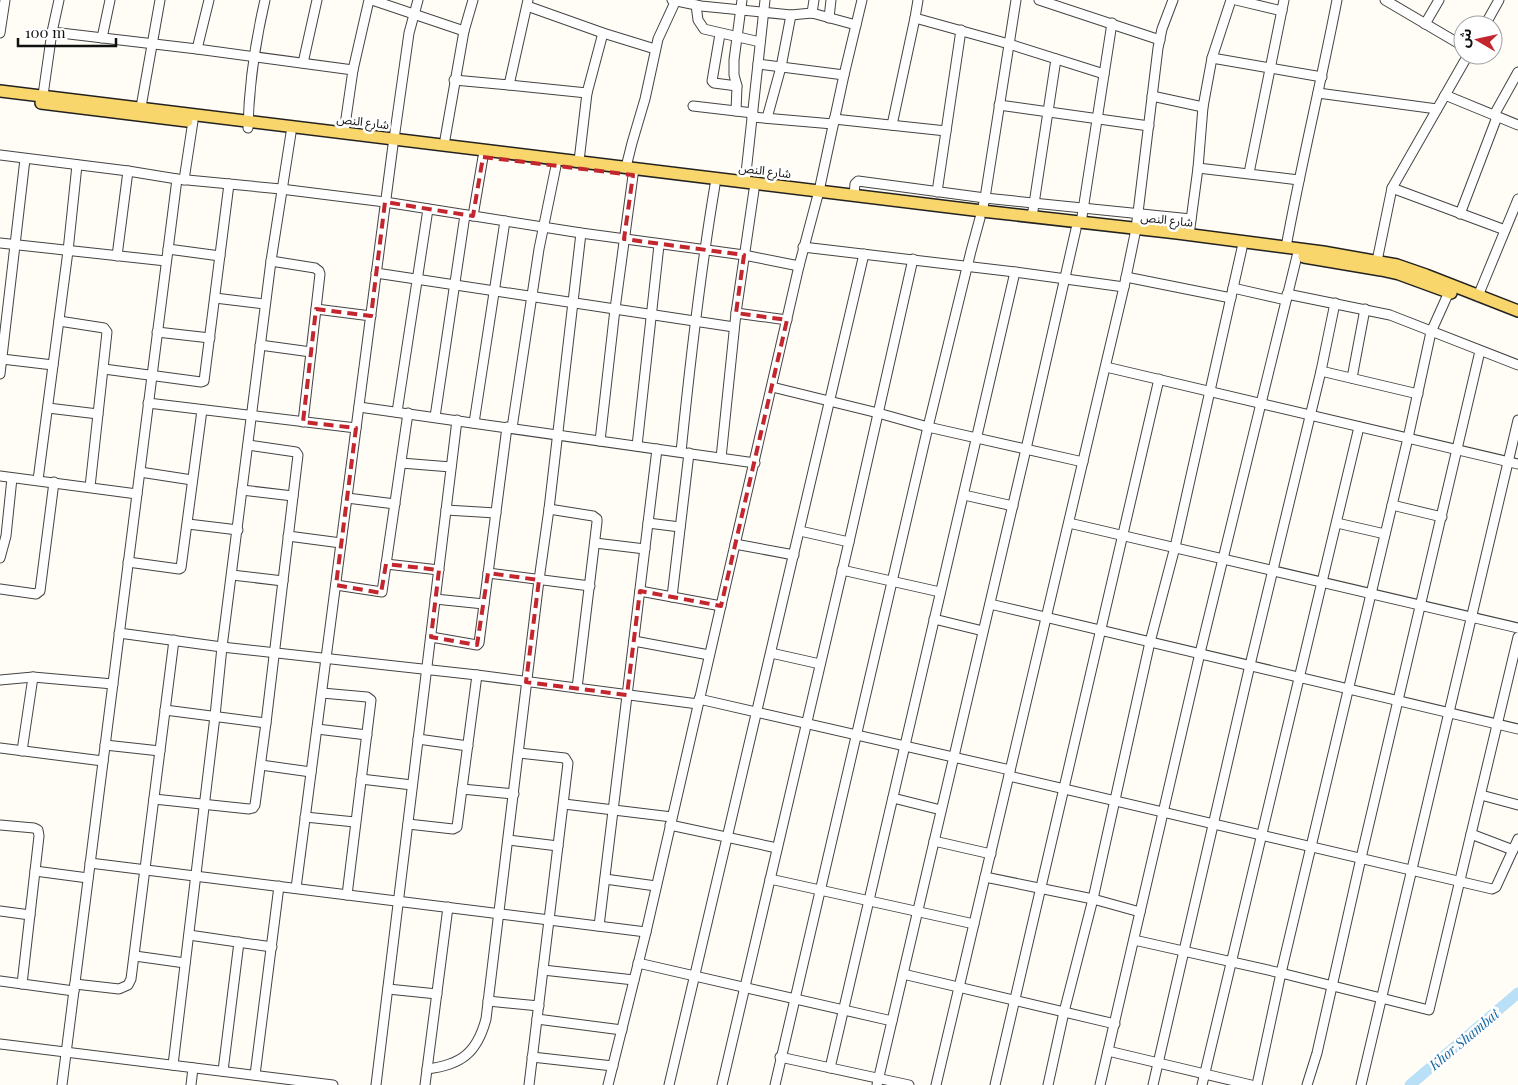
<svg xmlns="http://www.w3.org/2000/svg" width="1518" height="1085" font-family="'Playfair Display','Noto Sans Arabic',serif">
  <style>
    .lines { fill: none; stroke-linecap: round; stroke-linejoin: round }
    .river { stroke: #b9e0f7; stroke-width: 11 }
    .minor-casing { stroke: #444; stroke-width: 11 }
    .major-casing { stroke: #222; stroke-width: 14 }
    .minor { stroke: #fff; stroke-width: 9 }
    .major { stroke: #f9d66b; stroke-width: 11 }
    .marked { fill: none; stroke: #c4262e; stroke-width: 4; stroke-dasharray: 10 6; stroke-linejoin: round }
    .labels { text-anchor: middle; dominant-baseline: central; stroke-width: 5; stroke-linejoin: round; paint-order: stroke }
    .street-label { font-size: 12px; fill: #111; stroke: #fff }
    .water-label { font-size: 14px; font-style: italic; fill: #1768a6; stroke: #fff }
  </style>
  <rect width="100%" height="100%" fill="#fffdf5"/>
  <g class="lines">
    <polyline class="river" points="1410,1085 1518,993"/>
    <g class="minor-casing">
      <g id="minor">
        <polyline points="372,0 464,31"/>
        <polyline points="672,0 701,6 791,15 812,13 856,25"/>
        <polyline points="918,0 915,18 1009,44 1104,74"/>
        <polyline points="1039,0 1160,40"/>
        <polyline points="1236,0 1282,11"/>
        <polyline points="1385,0 1463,46"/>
        <polyline points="696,5 698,20 704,29 760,42"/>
        <polyline points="527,6 603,33 655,49"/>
        <polyline points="812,13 814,0"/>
        <polyline points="829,18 831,0"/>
        <polyline points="1425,24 1439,0"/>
        <polyline points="1485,25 1499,0"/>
        <polyline points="52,32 197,49 353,70"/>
        <polyline points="0,33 5,0"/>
        <polyline points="720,34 712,81 714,83 737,86"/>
        <polyline points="102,38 110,0"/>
        <polyline points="197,49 209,0"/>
        <polyline points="1212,58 1322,77"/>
        <polyline points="303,63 317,0"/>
        <polyline points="758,64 844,75"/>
        <polyline points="454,80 509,85 528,0"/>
        <polyline points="509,85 587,93"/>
        <polyline points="1318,93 1437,109"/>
        <polyline points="43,95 52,32 59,0"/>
        <polyline points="1445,95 1518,125"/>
        <polyline points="1152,96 1203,107"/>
        <polyline points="999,105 1149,126"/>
        <polyline points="693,106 753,113"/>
        <polyline points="141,107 160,0"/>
        <polyline points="736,111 737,86 734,75 734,60 742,0"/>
        <polyline points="1494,115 1518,72"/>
        <polyline points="752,117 833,124"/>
        <polyline points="767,118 781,67 791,15"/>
        <polyline points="834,119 946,131"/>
        <polyline points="892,125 915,18"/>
        <path d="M 248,128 C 249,84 255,43 265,0"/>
        <polyline points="344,132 353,70 369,0"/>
        <polyline points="394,139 409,33 418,0"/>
        <polyline points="444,145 464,31 473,0"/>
        <polyline points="0,155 128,171 177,179 281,189 385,202 581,233 744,255 799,266"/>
        <polyline points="579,161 587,93 603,33"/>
        <polyline points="626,167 632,143 645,99 658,39 676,0"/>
        <polyline points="1198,168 1299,180"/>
        <polyline points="1249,173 1284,0"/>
        <polyline points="184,180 193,121"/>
        <polyline points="745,182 765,0"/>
        <polyline points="1392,188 1505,230"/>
        <polyline points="937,192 961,30"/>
        <polyline points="854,195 855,184 858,181 985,198 1191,219"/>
        <polyline points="982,211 985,198 1016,0"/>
        <polyline points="1460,214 1497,117"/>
        <polyline points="473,216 483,157"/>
        <polyline points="1032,217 1056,59"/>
        <polyline points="1081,223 1112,23"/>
        <polyline points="1189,235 1198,168 1203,107 1212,58 1231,0"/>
        <polyline points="0,243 166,261"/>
        <polyline points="803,247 1015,272 1124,287"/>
        <path d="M 1286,247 C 1301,165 1321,83 1337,0"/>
        <polyline points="168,249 220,256"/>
        <polyline points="117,256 128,171"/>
        <polyline points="271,261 315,268 319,271 320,274 303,422"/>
        <polyline points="1377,261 1392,188 1468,55"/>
        <polyline points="376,273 734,327"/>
        <polyline points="1126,277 1231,298"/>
        <polyline points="1233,288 1286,300"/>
        <polyline points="1287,294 1390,315 1518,365"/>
        <polyline points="1478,296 1518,199"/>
        <polyline points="215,298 265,304"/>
        <polyline points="316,309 371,316"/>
        <polyline points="736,313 787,320"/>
        <polyline points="59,321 104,328 107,332 90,487"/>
        <polyline points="157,332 210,338"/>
        <polyline points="260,345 311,352"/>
        <polyline points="2,359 53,365"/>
        <polyline points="1106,367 1518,464"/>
        <polyline points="104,369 201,382 204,381 229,184"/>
        <polyline points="1321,371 1418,394"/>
        <polyline points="0,374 25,159"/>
        <polyline points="1352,378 1365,309"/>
        <polyline points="772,387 878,413 928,427 1083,462"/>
        <polyline points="148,403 356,428"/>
        <polyline points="359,407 755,463"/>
        <polyline points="48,408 98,414"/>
        <polyline points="397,412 428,209"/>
        <polyline points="435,417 465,215"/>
        <polyline points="474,423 505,221"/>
        <polyline points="512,428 539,249 556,166"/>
        <polyline points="600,441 615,309 634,168"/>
        <polyline points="637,446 659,245"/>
        <path d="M 681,452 C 690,363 700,274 715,185"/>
        <polyline points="721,458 736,313 754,190"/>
        <polyline points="401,463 451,467"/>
        <polyline points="140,472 192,480"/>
        <polyline points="0,476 137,494"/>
        <polyline points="38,480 68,251 77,165"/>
        <polyline points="242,490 293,496"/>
        <polyline points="964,495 1013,506"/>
        <polyline points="347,498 395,504"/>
        <polyline points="1392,505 1442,517"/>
        <polyline points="549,509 593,516 597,519 597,522 577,688"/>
        <polyline points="446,510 496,513"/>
        <polyline points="648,523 680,527"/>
        <polyline points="1069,523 1518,628"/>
        <polyline points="1337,523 1385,534"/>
        <polyline points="188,524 238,530"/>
        <polyline points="800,531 849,542"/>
        <polyline points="288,536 341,543"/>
        <polyline points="595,543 645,549"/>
        <polyline points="735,544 794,555"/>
        <polyline points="0,558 6,536 12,478"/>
        <polyline points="128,562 179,569 181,568 202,410"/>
        <polyline points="386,564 439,570"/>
        <polyline points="842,570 940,592"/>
        <polyline points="488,573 590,586"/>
        <polyline points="232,575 283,581"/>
        <polyline points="336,585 382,592 408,413"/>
        <polyline points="0,589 36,594 40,591 54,482"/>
        <polyline points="640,591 721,606"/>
        <polyline points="672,597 689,453"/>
        <polyline points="435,599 484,604"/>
        <polyline points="990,604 1518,729"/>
        <polyline points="934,619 983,631"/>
        <polyline points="119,633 222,647 477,675 698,704"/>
        <polyline points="431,637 477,645 479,643 507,427"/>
        <polyline points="634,641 709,655"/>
        <polyline points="771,653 820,664"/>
        <polyline points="0,680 33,677 113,684"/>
        <polyline points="322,693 367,697 371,700 347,895"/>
        <polyline points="699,699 1010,770"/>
        <polyline points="165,710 266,723"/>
        <polyline points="317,729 367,735"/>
        <polyline points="418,739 468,746"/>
        <polyline points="105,745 160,751"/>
        <polyline points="0,748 103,761"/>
        <polyline points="22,751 33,677"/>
        <polyline points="519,753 565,758 568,763 529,1085"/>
        <polyline points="261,765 311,772"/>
        <polyline points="1009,776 1492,889 1496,887 1518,839"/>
        <polyline points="361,779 412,785"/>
        <polyline points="462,789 514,794"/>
        <polyline points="1481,795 1518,805"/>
        <polyline points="893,798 941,810"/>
        <polyline points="154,799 249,809 253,808 255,805 266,723 298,455 296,452 248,445"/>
        <polyline points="564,804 672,817"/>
        <polyline points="305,817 355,822"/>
        <polyline points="408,824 453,829 457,827 477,675"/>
        <polyline points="0,825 34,828 38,830 39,836 22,984"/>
        <polyline points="670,825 777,848"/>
        <polyline points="1471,834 1513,850"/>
        <polyline points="508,840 558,846"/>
        <polyline points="934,841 991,854"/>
        <polyline points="90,863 646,932"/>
        <polyline points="35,871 88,878"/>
        <polyline points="985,877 1093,899 1140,912"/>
        <polyline points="605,879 656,886"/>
        <polyline points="770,879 974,924"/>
        <polyline points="296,888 393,145"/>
        <polyline points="0,911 30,915"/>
        <polyline points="599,926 657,449"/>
        <polyline points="189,935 272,947"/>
        <polyline points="1134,940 1281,973 1429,1010 1518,637"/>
        <polyline points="135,956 185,963"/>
        <polyline points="638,963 892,1021"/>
        <polyline points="543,970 634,980"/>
        <polyline points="903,974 1115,1024"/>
        <polyline points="0,981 74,991"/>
        <polyline points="75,984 119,989 128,985 131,979 174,640"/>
        <polyline points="388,989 437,994"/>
        <polyline points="488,1001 539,1006"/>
        <polyline points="537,1019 622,1030"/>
        <polyline points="0,1044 333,1085"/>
        <polyline points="1108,1051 1251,1085"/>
        <polyline points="532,1057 613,1066"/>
        <polyline points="780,1057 909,1085"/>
        <polyline points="173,1065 215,716 222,647 271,261 291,133"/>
        <polyline points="830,1068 1015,272"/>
        <path d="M 427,1069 C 461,1065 477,1053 486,1019 L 539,580 L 549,509 L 581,233"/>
        <polyline points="223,1071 239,942"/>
        <polyline points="255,1075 279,886"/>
        <polyline points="62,1085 177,179"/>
        <polyline points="191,1085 193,1068"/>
        <polyline points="376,1085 457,420"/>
        <polyline points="425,1085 448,907"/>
        <polyline points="608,1085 646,932 799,266 819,191 844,75 862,0"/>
        <polyline points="669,1085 864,254"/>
        <polyline points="722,1085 849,542 913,259"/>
        <polyline points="775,1085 928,427 971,251 980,218"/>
        <polyline points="877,1085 1026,449 1076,229"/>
        <polyline points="936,1085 1124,287 1136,229 1158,48 1162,29 1173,0"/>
        <polyline points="995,1085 1159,379"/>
        <polyline points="1048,1085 1064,1012 1093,899 1150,642 1175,547 1242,248"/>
        <polyline points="1100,1085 1200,653 1297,256"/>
        <polyline points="1153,1085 1250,665 1321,371 1335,303"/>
        <polyline points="1202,1085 1359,427"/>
        <polyline points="1257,1085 1281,973 1408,438 1431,332 1449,292"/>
        <polyline points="1307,1085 1317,1053 1361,858 1480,351"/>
        <polyline points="1361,1085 1518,420"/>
      </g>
    </g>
    <g class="major-casing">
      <g id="major">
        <polyline points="0,91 982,211 1177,233 1323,252 1397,265 1426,275 1518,311"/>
        <polyline points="41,103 187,121"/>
        <polyline points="1304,257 1381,270 1399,274 1451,293"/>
      </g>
    </g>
    <use href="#minor" class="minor"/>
    <use href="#major" class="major"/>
  </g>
  <path class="marked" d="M 483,157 L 633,175 L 624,239 L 744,255 L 736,313 L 787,320 L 721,606 L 640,591 L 627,695 L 526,682 L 539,580 L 488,573 L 477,645 L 431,637 L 439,570 L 386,564 L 381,593 L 336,585 L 356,428 L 303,422 L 316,309 L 371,316 L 385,202 L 473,216 Z"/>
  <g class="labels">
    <g class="street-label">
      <text transform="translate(363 121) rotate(7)">شارع النص</text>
      <text transform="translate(765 170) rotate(7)">شارع النص</text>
      <text transform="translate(1167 219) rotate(6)">شارع النص</text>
    </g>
    <g class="water-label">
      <text transform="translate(1464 1039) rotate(-40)">Khor Shambat</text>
    </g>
  </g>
  <g transform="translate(1478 40) rotate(279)"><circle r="24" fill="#ffffff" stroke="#a0a0a0"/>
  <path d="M0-4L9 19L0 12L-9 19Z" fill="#c4262e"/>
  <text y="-8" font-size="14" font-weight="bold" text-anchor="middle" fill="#111111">ش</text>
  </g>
  <path d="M18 38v8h98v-8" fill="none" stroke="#111111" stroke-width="2.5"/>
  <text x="25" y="38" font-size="15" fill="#111111" stroke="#ffffff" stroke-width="4" paint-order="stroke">100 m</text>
</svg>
